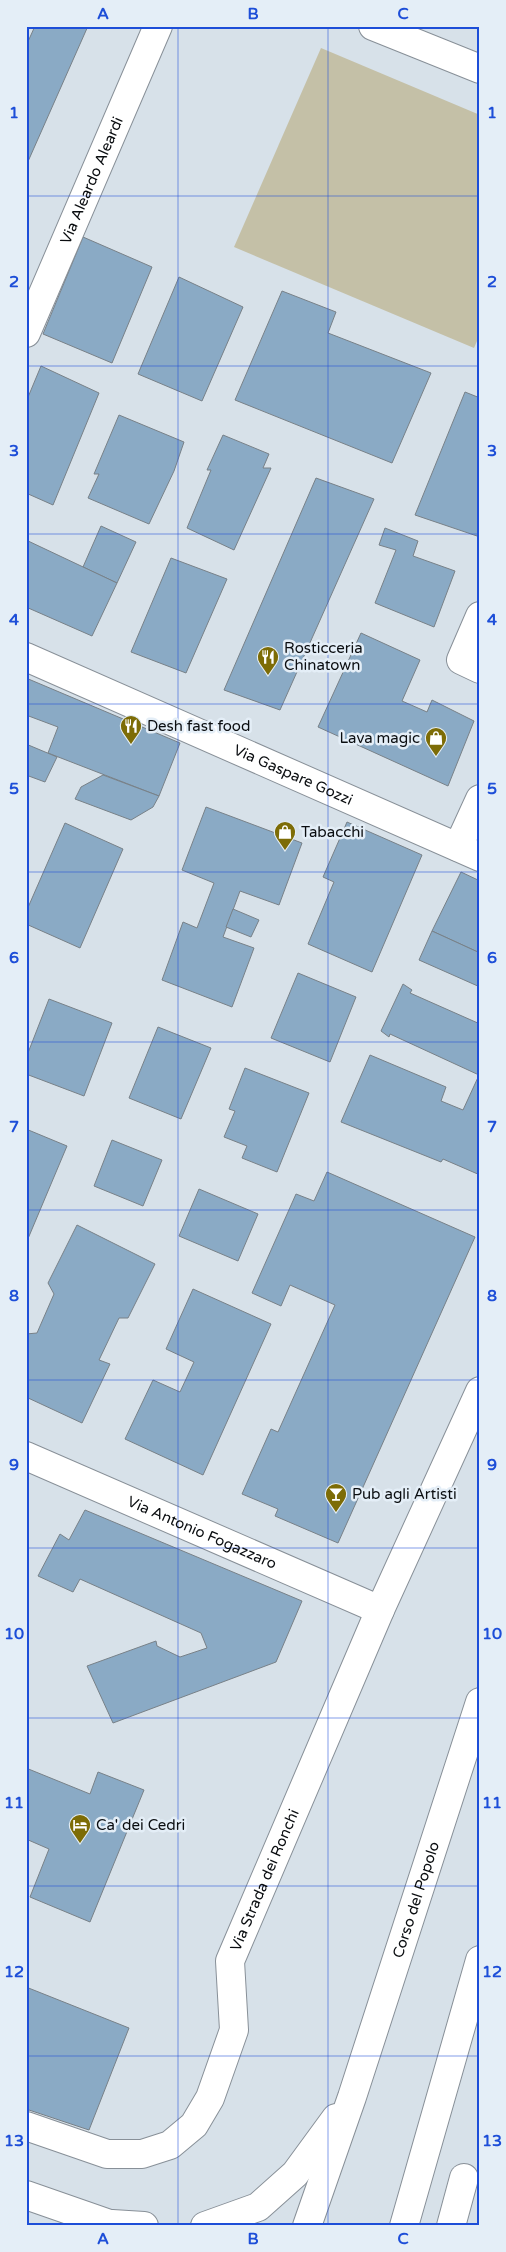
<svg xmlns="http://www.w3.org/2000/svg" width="506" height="2252" font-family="'Varela Round',sans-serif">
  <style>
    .green { fill: #c4c0a7 }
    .building { fill: #8aaac5; stroke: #788188 }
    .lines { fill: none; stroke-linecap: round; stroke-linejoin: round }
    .minor-casing { stroke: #889098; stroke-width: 30 }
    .minor { stroke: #fff; stroke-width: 28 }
    .grid { fill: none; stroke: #1d4ed8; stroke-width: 1; stroke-opacity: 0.55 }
    .labels { text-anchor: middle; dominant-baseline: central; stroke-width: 5; stroke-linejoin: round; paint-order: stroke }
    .street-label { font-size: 15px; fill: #0a0d10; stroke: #e4eef7 }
    .poi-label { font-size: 15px; fill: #0a0d10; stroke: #e4eef7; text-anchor: start }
    .neatline { fill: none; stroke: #1d4ed8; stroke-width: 2 }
    .grid-label { font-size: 16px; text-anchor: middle; font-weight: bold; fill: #1d4ed8 }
  </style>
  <rect width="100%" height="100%" fill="#d7e1e9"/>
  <polygon class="green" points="321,48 480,115 480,334 474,348 234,247"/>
  <g class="building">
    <polygon points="35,26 88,26 26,166 26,46"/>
    <polygon points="83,237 152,267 112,363 43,334"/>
    <polygon points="179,277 243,307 202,401 138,374"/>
    <polygon points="282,291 336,312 328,333 431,373 392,463 235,400"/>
    <polygon points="41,366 99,393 53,505 26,493 26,402"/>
    <polygon points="465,392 480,398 480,528 477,536 415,515"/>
    <polygon points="119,415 184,442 174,471 149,524 88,498 99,474 94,474"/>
    <polygon points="223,435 269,454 263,468 271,468 234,550 187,528 211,470 207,470"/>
    <polygon points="316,478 374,499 280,710 224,690"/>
    <polygon points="101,526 136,542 117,583 83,567"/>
    <polygon points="385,528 418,541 413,556 455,571 434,627 375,603 396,550 379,545"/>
    <polygon points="26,540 117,583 92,636 26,607"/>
    <polygon points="171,558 227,579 186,673 131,652"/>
    <polygon points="361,633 420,660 402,701 427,712 432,700 474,721 448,786 318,727"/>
    <polygon points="26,678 180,743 159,796 48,753 58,727 26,715"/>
    <polygon points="26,744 57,757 45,782 26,775"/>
    <polygon points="103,775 159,796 153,807 131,820 75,799 81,787"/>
    <polygon points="206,807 302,843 279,905 240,891 223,937 254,948 232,1007 162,980 183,922 197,928 214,883 182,870"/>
    <polygon points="347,822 422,855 372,972 308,944 334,882 323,877"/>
    <polygon points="65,823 123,849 80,948 26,924 26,912"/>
    <polygon points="461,872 480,881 480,953 432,931"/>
    <polygon points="233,909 259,920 251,937 226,927"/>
    <polygon points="432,931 480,953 480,987 419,960"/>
    <polygon points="298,973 356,997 330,1062 271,1038"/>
    <polygon points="403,984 412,990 410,993 480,1024 479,1075 390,1034 389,1037 381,1031"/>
    <polygon points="49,999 112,1023 84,1096 26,1074 26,1058"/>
    <polygon points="158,1027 211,1048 181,1119 129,1098"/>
    <polygon points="370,1055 446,1087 441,1101 463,1110 480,1073 480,1175 443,1159 441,1162 341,1122"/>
    <polygon points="245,1068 309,1093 277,1172 242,1158 247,1146 224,1137 235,1111 229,1109"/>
    <polygon points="26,1129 67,1146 27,1241 26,1240"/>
    <polygon points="112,1140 162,1160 143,1206 94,1186"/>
    <polygon points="327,1172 475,1237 338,1543 275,1516 278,1509 242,1494 271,1429 278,1432 335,1305 290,1285 281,1306 252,1293 296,1194 314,1201"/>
    <polygon points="199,1189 258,1214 238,1261 179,1236"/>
    <polygon points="77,1225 155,1264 128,1318 119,1318 99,1360 110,1364 82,1423 26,1397 26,1334 37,1333 54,1294 48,1283"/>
    <polygon points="193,1289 271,1324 203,1475 125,1439 153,1380 180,1392 194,1362 166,1349"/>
    <polygon points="85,1510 302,1601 276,1662 113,1723 87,1666 156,1641 157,1646 180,1657 207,1648 201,1633 80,1579 73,1592 38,1576 60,1534 69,1540"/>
    <polygon points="26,1768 90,1794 98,1772 144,1790 90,1922 30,1897 49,1849 26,1839"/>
    <polygon points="26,1987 129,2028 89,2130 26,2109"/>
  </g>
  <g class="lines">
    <g class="minor-casing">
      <g id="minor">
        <polyline points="373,26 480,69"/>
        <path id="s1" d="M 26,333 L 158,26"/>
        <polyline points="480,616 461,660 480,669"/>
        <path id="s2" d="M 26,657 L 480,857"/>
        <polyline points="458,847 480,799"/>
        <path id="s3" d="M 26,1456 L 380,1610"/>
        <path id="s4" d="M 26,2126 L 107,2154 L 142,2154 L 170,2145 L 194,2125 L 210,2098 L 234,2030 L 230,1961 L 380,1610 L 480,1391"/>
        <polyline points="26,2195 115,2226"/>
        <polyline points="112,2224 144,2226"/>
        <polyline points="205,2226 258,2207 295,2174 336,2118"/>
        <path id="s5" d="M 307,2226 L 352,2097 L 480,1702"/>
        <polyline points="404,2226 480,1960"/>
        <polyline points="451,2226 464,2178"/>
      </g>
    </g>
    <use href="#minor" class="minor"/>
  </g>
  <path class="grid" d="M 178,26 L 178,2226M 328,26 L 328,2226M 26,196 L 480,196M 26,366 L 480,366M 26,534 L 480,534M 26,704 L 480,704M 26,872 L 480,872M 26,1042 L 480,1042M 26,1210 L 480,1210M 26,1380 L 480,1380M 26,1548 L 480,1548M 26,1718 L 480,1718M 26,1886 L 480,1886M 26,2056 L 480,2056"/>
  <defs>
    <g id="restaurant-pin" transform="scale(1.125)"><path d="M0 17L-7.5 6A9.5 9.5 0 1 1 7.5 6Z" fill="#7d6c06" stroke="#e4eef7"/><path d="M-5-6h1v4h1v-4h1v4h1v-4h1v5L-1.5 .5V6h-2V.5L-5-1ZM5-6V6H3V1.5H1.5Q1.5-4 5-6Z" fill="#fff"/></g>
    <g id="shop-pin" transform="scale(1.125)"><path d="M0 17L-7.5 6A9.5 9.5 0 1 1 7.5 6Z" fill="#7d6c06" stroke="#e4eef7"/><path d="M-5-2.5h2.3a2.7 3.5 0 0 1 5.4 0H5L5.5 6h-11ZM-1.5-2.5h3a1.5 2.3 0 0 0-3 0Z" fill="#fff"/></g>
    <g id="bar-pin" transform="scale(1.125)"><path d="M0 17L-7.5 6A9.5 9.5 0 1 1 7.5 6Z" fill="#7d6c06" stroke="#e4eef7"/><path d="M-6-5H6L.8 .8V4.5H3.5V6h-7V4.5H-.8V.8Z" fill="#fff"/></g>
    <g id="hotel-pin" transform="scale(1.125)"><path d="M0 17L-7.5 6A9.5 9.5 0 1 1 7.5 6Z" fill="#7d6c06" stroke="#e4eef7"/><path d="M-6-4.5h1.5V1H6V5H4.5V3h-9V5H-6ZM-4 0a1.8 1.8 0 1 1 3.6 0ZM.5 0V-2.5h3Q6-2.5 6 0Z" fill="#fff"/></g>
  </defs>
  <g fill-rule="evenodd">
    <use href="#restaurant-pin" x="268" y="657"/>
    <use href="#restaurant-pin" x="131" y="726"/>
    <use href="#shop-pin" x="436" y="738"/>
    <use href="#shop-pin" x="285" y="832"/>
    <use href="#bar-pin" x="336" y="1494"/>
    <use href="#hotel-pin" x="80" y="1825"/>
  </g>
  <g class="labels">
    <g class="street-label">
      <text stroke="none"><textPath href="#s1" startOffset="166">Via Aleardo Aleardi</textPath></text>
      <text stroke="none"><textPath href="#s2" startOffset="292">Via Gaspare Gozzi</textPath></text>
      <text stroke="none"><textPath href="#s3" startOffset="192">Via Antonio Fogazzaro</textPath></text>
      <text stroke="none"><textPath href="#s4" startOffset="442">Via Strada dei Ronchi</textPath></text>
      <text stroke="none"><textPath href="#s5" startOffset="344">Corso del Popolo</textPath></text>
    </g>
    <g class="poi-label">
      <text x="284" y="648">Rosticceria<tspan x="284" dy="17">Chinatown</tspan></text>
      <text x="147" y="726">Desh fast food</text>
      <text x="420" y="738" text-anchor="end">Lava magic</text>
      <text x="301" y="832">Tabacchi</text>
      <text x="352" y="1494">Pub agli Artisti</text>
      <text x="96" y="1825">Ca' dei Cedri</text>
    </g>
  </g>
  <rect width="506" height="2252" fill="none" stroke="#e4eef7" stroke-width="55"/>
  <rect x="28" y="28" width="450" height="2196" class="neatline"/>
  <g class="grid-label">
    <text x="103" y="19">A</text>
    <text x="253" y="19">B</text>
    <text x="403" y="19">C</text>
    <text x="14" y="118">1</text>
    <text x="492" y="118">1</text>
    <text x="14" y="287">2</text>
    <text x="492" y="287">2</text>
    <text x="14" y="456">3</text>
    <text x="492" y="456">3</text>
    <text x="14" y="625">4</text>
    <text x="492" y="625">4</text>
    <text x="14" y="794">5</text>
    <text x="492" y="794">5</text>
    <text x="14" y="963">6</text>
    <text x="492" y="963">6</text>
    <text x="14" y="1132">7</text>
    <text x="492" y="1132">7</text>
    <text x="14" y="1301">8</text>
    <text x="492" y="1301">8</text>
    <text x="14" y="1470">9</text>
    <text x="492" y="1470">9</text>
    <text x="14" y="1639">10</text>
    <text x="492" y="1639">10</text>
    <text x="14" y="1808">11</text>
    <text x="492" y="1808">11</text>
    <text x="14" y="1977">12</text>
    <text x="492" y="1977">12</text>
    <text x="14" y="2146">13</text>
    <text x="492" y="2146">13</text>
    <text x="103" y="2244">A</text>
    <text x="253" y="2244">B</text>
    <text x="403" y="2244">C</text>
  </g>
</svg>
